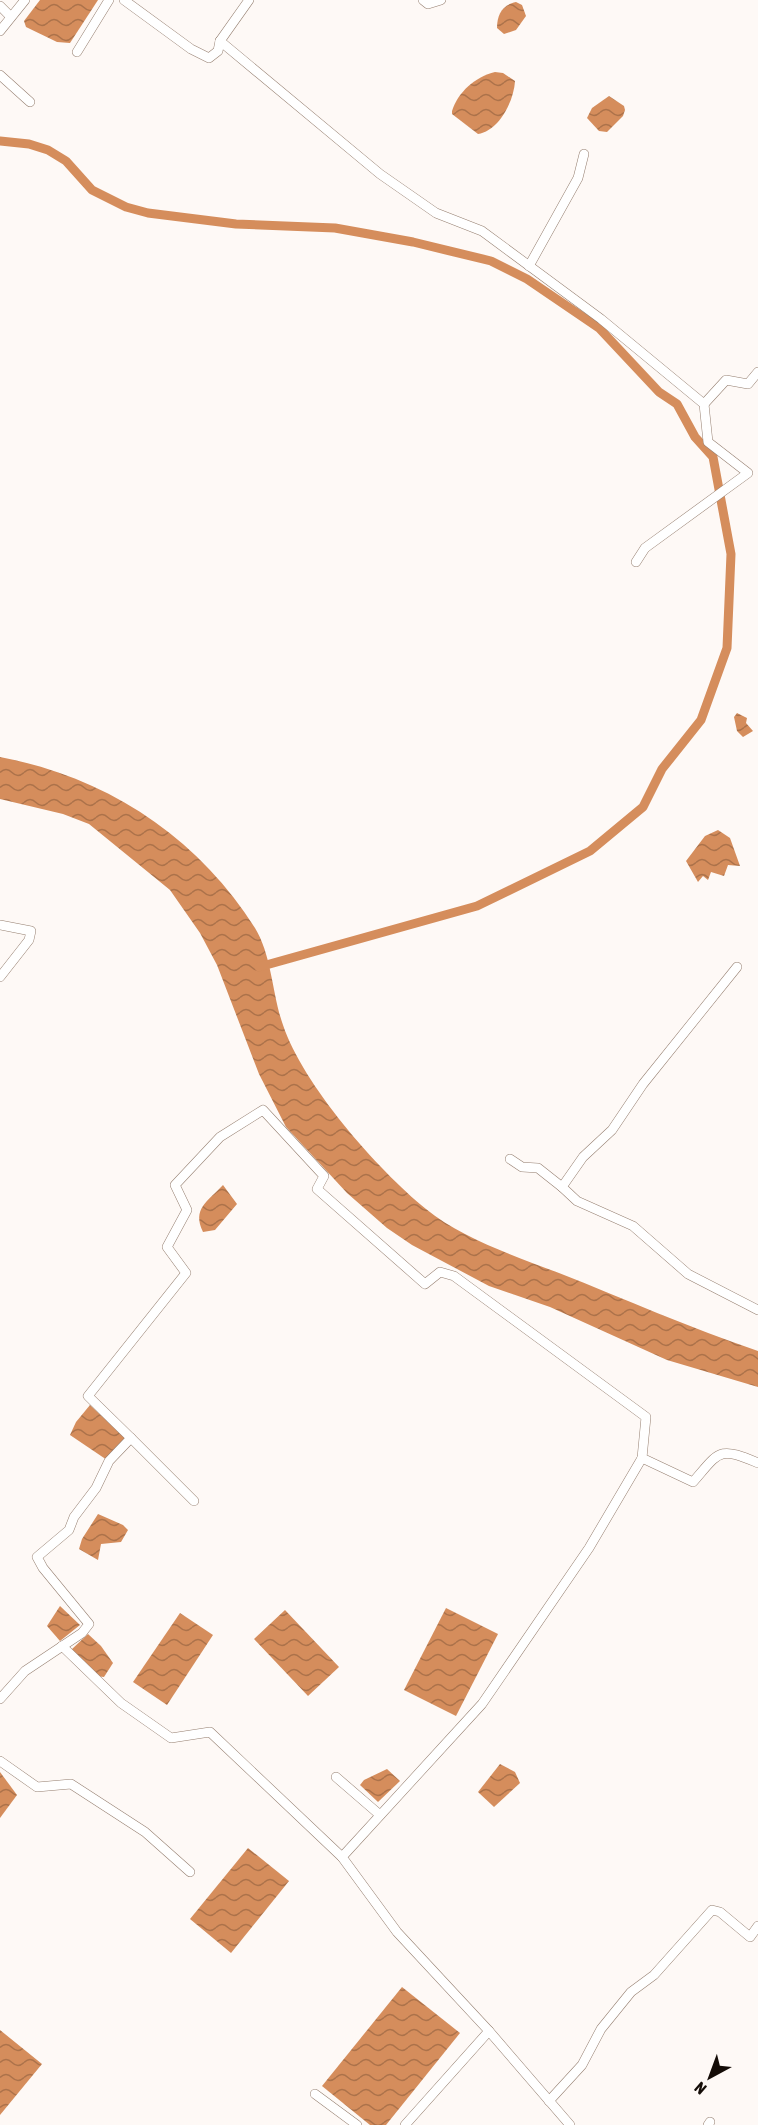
<svg xmlns="http://www.w3.org/2000/svg" width="758" height="2125" font-family="'Asap Condensed',sans-serif">
  <style>
    .water { fill: url(#water-waves) }
    .lines { fill: none; stroke-linecap: round; stroke-linejoin: round }
    .canal { stroke: #d58d5c; stroke-width: 9 }
    .minor-casing { stroke: #957f70; stroke-width: 10 }
    .minor { stroke: #fff; stroke-width: 9 }
  </style>
  <defs>
    <pattern id="water-waves" width="16" height="10" patternUnits="userSpaceOnUse" patternTransform="scale(1.5)"><rect width="16" height="10" fill="#d58d5c"/><path d="M0 5q4-4 8 0t8 0" fill="none" stroke="#ac724a"/></pattern>
  </defs>
  <rect width="100%" height="100%" fill="#fef9f6"/>
  <g class="water">
    <polygon points="40,0 98,0 70,43 57,42 26,27 24,21"/>
    <path d="M 516,2 L 522,5 L 526,16 L 516,30 L 504,34 L 497,28 C 497,15 502,5 516,2 Z"/>
    <path d="M 495,72 L 503,73 L 515,81 C 514,100 500,130 478,134 L 452,114 L 452,111 C 458,92 475,77 495,72 Z"/>
    <polygon points="609,96 624,106 625,110 623,116 607,132 599,131 587,118 592,108"/>
    <polygon points="737,713 747,718 746,723 753,731 743,737 737,731 734,717"/>
    <path d="M 0,757 C 106,777 197,836 255,928 C 272,956 272,994 283,1025 C 303,1085 377,1169 426,1209 C 461,1238 517,1257 559,1273 C 625,1299 690,1328 758,1351 L 758,1387 L 667,1360 L 550,1307 L 489,1286 L 412,1245 L 387,1228 L 347,1193 L 286,1127 L 259,1074 L 217,965 L 200,933 L 170,890 L 89,824 L 63,814 L 0,799 Z"/>
    <polygon points="718,830 730,838 740,866 728,865 724,876 711,872 708,880 703,876 698,882 686,861 705,836"/>
    <path d="M 223,1185 L 237,1204 L 215,1230 L 203,1232 C 192,1209 207,1202 223,1185 Z"/>
    <polygon points="90,1405 125,1438 107,1460 70,1435 76,1422"/>
    <polygon points="98,1514 123,1525 128,1530 121,1542 101,1544 98,1560 79,1549 82,1539"/>
    <polygon points="60,1606 80,1625 60,1641 47,1626"/>
    <polygon points="446,1608 498,1634 456,1716 404,1690"/>
    <polygon points="285,1610 339,1667 308,1696 254,1639"/>
    <polygon points="180,1613 213,1635 167,1705 133,1682"/>
    <polygon points="88,1634 101,1646 113,1663 104,1677 95,1676 71,1650"/>
    <polygon points="500,1764 515,1772 520,1783 494,1807 478,1792"/>
    <polygon points="387,1769 400,1781 378,1802 360,1785 364,1780"/>
    <polygon points="0,1772 17,1795 0,1818"/>
    <polygon points="248,1848 289,1881 231,1953 190,1919"/>
    <polygon points="402,1987 460,2033 386,2125 370,2125 322,2086"/>
    <polygon points="0,2030 42,2064 0,2115"/>
  </g>
  <g class="lines">
    <polyline class="canal" points="0,141 29,144 48,150 66,161 92,190 126,207 148,213 236,224 335,228 413,242 491,261 527,279 599,328 659,392 677,404 695,437 713,457 731,554 727,648 701,720 662,769 643,807 590,851 477,906 259,967"/>
    <g class="minor-casing">
      <g id="minor">
        <polyline points="124,0 191,49 209,58 218,51 220,41 380,174 436,213 482,231 601,319 704,404 708,442 748,473 645,548 636,562"/>
        <polyline points="423,0 428,4 441,0"/>
        <polyline points="0,6 10,16"/>
        <polyline points="0,31 25,0"/>
        <polyline points="220,41 249,0"/>
        <polyline points="77,52 109,0"/>
        <polyline points="0,75 30,102"/>
        <polyline points="529,266 578,178 584,154"/>
        <polyline points="704,404 726,380 748,384 758,372"/>
        <polyline points="0,925 31,931 29,940 0,977"/>
        <polyline points="737,967 643,1084 612,1130 583,1157 562,1187 577,1201 633,1226 688,1274 758,1310"/>
        <polyline points="510,1159 522,1167 538,1168 562,1187"/>
        <polyline points="131,1438 194,1501"/>
        <polyline points="62,1646 121,1703 171,1738 210,1732 342,1857"/>
        <path d="M 0,1699 L 25,1671 L 82,1633 L 89,1624 L 43,1568 L 37,1557 L 69,1530 L 74,1517 L 96,1488 L 109,1461 L 131,1438 L 88,1396 L 186,1273 L 167,1247 L 187,1210 L 175,1185 L 220,1137 L 263,1110 L 324,1176 L 317,1189 L 425,1284 L 440,1272 L 454,1276 L 646,1417 L 642,1458 L 693,1482 C 720,1451 718,1446 758,1463"/>
        <polyline points="0,1761 37,1787 71,1784 145,1832 190,1872"/>
        <polyline points="336,1777 380,1815"/>
        <polyline points="315,2094 357,2125"/>
        <polyline points="549,2101 582,2065 601,2029 631,1992 654,1975 712,1910 720,1912 750,1937 758,1926"/>
        <polyline points="405,2125 489,2031"/>
        <polyline points="570,2125 489,2031 397,1932 342,1857 482,1704 589,1548 642,1458"/>
        <polyline points="708,2125 710,2122"/>
      </g>
    </g>
    <use href="#minor" class="minor"/>
  </g>
  <g transform="translate(710 2077) rotate(221)" stroke="#fef9f6" stroke-width="4.5" paint-order="stroke">
  <path d="M0-4.5L10 22L0 15L-10 22Z" fill="#140c07"/>
  <text y="-9" font-size="16" font-weight="bold" text-anchor="middle" fill="#140c07">N</text>
  </g>
</svg>
